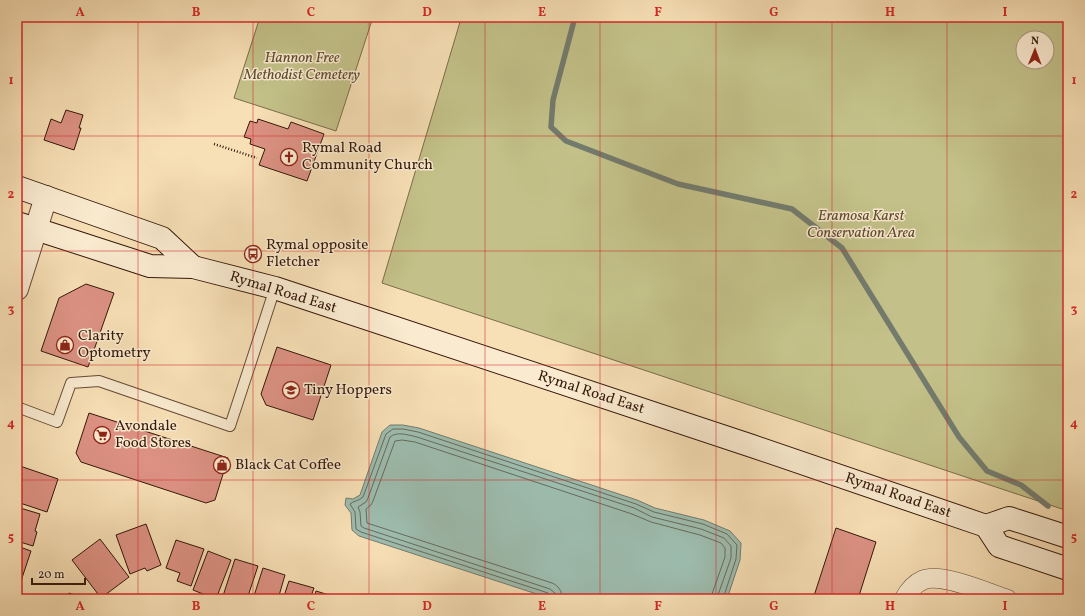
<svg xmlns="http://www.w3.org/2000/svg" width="1085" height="616" font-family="Vollkorn,serif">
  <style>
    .green { fill: #c3c189; stroke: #7c6c4a; fill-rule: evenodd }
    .water { fill: #9dbdaf; stroke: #737b6d }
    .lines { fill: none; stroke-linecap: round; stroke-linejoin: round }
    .shore { stroke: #686a5c; stroke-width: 1 }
    .stream { stroke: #737b6d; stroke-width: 5.5 }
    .building { fill: #dd9284; stroke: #34170a }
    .service-casing { stroke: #654935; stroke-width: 12 }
    .minor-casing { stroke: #654935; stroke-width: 20 }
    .tertiary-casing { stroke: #654935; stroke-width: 24 }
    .secondary-casing { stroke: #34170a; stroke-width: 24 }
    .path { stroke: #34170a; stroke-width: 2.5; stroke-dasharray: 1 2; stroke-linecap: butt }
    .service { stroke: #faebd0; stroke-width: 10 }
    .minor { stroke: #faebd0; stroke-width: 19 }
    .tertiary { stroke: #faebd0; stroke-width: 22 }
    .secondary { stroke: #faebd0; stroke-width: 22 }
    .grid { fill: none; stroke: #d62828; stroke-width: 1; stroke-opacity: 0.55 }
    .labels { text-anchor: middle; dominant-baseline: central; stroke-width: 3; stroke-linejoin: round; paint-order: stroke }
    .park-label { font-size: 15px; font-style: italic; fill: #5f4a30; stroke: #faebd0 }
    .poi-label { font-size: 15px; fill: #34170a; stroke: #faebd0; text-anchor: start }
    .street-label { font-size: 15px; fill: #34170a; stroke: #faebd0 }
    .neatline { fill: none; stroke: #d62828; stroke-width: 1.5 }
    .grid-label { font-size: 13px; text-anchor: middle; font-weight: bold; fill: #d62828 }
  </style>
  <rect width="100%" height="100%" fill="#f8e0b6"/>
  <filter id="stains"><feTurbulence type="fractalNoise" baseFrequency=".005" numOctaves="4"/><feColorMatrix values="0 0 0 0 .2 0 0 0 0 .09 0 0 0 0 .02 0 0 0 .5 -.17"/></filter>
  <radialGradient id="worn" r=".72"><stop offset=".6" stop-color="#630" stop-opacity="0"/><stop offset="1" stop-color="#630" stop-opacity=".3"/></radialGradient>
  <g class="green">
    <polygon points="260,17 373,17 336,131 234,98"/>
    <path d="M 448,17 L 1068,17 L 1068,511 L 382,283 L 460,22 ZM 1023,38 L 1047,38 L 1047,62 L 1023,62 Z"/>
  </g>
  <polygon class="water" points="390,425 403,425 419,428 637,500 655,508 704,520 730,531 741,543 740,560 727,599 552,599 359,536 352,530 351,513 345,505 346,498 353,499 360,495 382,432"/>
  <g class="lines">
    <g class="shore">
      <path d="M 551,599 L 550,595 L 548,593 L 361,532 L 356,529 L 355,512 L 350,504 C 353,501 359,501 363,497 L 386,434 L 393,429 L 403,429 L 418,432 L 636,504 L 654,512 L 703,524 L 727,534 L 737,545 L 736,559 L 723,599"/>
      <path d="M 556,599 L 555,593 L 550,589 L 364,528 L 361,526 L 360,512 L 358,507 L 366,502 L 368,498 L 390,437 C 397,431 408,435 417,437 L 634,508 L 652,517 L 701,529 L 724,538 L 731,546 L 731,558 L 718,595 L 718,599"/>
      <path d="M 562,599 C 562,591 559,586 552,583 L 367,523 L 366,509 L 371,505 L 373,501 L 395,441 L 402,440 L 415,442 L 632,514 L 651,522 L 700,535 L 721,543 L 725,548 L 725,557 L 712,594 L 712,599"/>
    </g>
    <polyline class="stream" points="575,17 553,100 551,127 566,141 678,184 792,209 842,248 959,437 987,471 1021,485 1048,506"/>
  </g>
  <g class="building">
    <polygon points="66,110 83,115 79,128 81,128 74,150 44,140 51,119 61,123"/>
    <polygon points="258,119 288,129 291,122 324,134 307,181 259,165 265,149 250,144 251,139 244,137 250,121 257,123"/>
    <polygon points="86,284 114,293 88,367 41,351 59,298"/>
    <polygon points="277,347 331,365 313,420 266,405 261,394"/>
    <polygon points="89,413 228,458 215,500 206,503 81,462 76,453"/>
    <polygon points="17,465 58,479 47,512 17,502"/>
    <polygon points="17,507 40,514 35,531 37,532 33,546 17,541"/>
    <polygon points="146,524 161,565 147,571 145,568 130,574 116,535"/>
    <polygon points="836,528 876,542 858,599 813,599"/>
    <polygon points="100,539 129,577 101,598 72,560"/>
    <polygon points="176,540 204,549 191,586 177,581 180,573 166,568"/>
    <polygon points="17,546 31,551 21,581 17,580"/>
    <polygon points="208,551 231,560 216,599 193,590"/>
    <polygon points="235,559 258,566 247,599 222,599"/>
    <polygon points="263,568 285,575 278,599 253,599"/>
    <polygon points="289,581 314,588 310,599 283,599"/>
    <polygon points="17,584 22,586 18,599 17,599"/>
    <polygon points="316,591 342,599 314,599"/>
    <polygon points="69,593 88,599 67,599"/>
  </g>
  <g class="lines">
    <g class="service-casing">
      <polyline id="service" points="17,407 57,422 71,383 99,381 230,426 253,356 275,288"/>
    </g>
    <g class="minor-casing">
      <path id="minor" d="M 904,599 C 909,590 914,584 923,580 C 941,572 988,593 1007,599"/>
    </g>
    <g class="tertiary-casing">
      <polyline id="tertiary" points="17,289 46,197"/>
    </g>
    <g class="secondary-casing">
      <g id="secondary">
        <polyline points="17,187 162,238 193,267"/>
        <polyline points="17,223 150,266 193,267 275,288 752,446 986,526 1009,518 1068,537"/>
        <polyline points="986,526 999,546 1068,569"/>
      </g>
    </g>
    <polyline class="path" points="214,144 257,158"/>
    <use href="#service" class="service"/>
    <use href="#minor" class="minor"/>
    <use href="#tertiary" class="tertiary"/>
    <use href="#secondary" class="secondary"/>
  </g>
  <path class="grid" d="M 138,17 L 138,599M 253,17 L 253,599M 369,17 L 369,599M 485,17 L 485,599M 600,17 L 600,599M 716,17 L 716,599M 832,17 L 832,599M 947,17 L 947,599M 17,136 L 1068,136M 17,251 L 1068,251M 17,365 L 1068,365M 17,480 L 1068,480"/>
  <defs>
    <g id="church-ring" transform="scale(0.9)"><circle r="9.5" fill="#faebd0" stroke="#8f2418" stroke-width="1.5"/><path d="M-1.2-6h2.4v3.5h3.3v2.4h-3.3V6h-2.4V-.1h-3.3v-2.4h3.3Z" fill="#8f2418"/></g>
    <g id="bus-ring" transform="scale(0.9)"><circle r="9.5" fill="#faebd0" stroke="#8f2418" stroke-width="1.5"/><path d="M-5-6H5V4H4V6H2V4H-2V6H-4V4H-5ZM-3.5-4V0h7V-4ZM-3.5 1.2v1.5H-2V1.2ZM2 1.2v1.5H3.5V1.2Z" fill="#8f2418"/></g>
    <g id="shop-ring" transform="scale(0.9)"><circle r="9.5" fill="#faebd0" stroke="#8f2418" stroke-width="1.5"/><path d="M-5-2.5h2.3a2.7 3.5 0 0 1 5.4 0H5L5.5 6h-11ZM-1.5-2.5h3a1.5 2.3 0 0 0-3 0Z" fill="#8f2418"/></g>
    <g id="school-ring" transform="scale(0.9)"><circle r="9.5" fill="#faebd0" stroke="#8f2418" stroke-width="1.5"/><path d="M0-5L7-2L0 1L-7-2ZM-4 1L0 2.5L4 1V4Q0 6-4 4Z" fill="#8f2418"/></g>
    <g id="supermarket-ring" transform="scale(0.9)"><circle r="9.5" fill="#faebd0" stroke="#8f2418" stroke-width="1.5"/><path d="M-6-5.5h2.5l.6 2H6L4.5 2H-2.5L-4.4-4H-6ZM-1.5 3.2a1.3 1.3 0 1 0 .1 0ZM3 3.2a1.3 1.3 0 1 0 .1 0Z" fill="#8f2418"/></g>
  </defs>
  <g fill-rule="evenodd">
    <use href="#church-ring" x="289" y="157"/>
    <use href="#bus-ring" x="253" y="254"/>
    <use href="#shop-ring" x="65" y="345"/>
    <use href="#school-ring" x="291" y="390"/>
    <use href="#supermarket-ring" x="102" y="435"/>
    <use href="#shop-ring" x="222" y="465"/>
  </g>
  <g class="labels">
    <g class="park-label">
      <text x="302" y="58">Hannon Free<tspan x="302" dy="17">Methodist Cemetery</tspan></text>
      <text x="861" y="216">Eramosa Karst<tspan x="861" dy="17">Conservation Area</tspan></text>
    </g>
    <g class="poi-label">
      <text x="302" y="148">Rymal Road<tspan x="302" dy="17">Community Church</tspan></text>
      <text x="266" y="245">Rymal opposite<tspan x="266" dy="17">Fletcher</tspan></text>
      <text x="78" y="336">Clarity<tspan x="78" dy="17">Optometry</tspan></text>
      <text x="304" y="390">Tiny Hoppers</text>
      <text x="115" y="426">Avondale<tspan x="115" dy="17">Food Stores</tspan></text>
      <text x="235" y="465">Black Cat Coffee</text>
    </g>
    <g class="street-label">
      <text transform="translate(283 293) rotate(17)">Rymal Road East</text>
      <text transform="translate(591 393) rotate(18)">Rymal Road East</text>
      <text transform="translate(898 496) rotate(19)">Rymal Road East</text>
    </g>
  </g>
  <rect width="1085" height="616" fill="none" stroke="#f8e0b6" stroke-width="44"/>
  <g transform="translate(1035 50) rotate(1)"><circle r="19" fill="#faebd0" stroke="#ab9681"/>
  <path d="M0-3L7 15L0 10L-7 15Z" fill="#8f2418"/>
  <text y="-6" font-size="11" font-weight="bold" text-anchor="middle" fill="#34170a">N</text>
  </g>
  <path d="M32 578v6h53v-6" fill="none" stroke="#34170a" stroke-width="2"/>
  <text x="38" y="578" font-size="12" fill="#34170a" stroke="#faebd0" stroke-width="3" paint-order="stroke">20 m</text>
  <rect x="22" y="22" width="1041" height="572" class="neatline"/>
  <g class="grid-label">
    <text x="80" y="16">A</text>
    <text x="196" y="16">B</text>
    <text x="311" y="16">C</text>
    <text x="427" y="16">D</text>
    <text x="542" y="16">E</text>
    <text x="658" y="16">F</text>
    <text x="774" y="16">G</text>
    <text x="890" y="16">H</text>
    <text x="1005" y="16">I</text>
    <text x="11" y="84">1</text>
    <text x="1074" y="84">1</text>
    <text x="11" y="198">2</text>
    <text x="1074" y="198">2</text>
    <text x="11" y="313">3</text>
    <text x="1074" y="313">3</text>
    <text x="11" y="427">4</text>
    <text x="1074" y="427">4</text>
    <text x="11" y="541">5</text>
    <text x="1074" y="541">5</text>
    <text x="80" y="610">A</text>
    <text x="196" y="610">B</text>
    <text x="311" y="610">C</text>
    <text x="427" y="610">D</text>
    <text x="542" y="610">E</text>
    <text x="658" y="610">F</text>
    <text x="774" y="610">G</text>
    <text x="890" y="610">H</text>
    <text x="1005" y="610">I</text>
  </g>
  <rect width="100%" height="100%" filter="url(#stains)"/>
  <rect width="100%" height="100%" fill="url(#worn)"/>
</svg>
